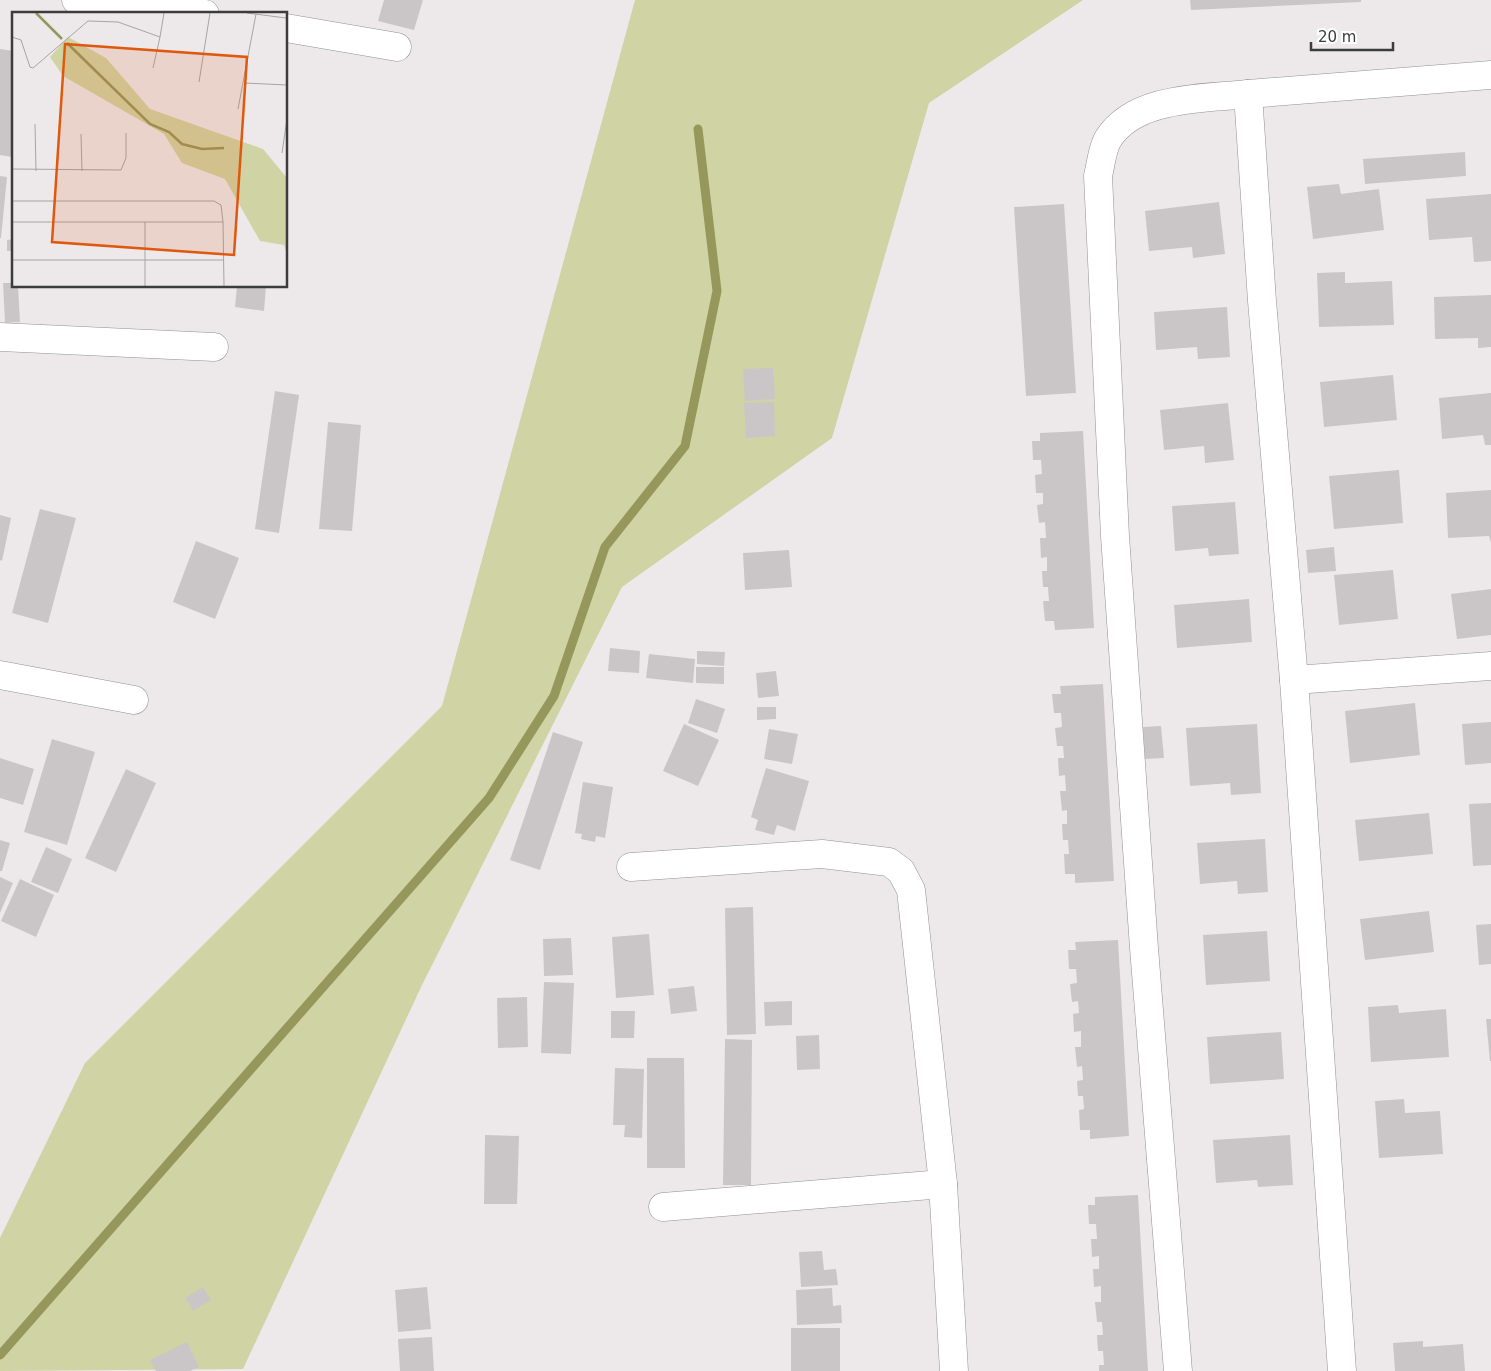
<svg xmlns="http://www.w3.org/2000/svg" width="1491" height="1371" font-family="'DejaVu Sans',sans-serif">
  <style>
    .green { fill: #d0d3a4 }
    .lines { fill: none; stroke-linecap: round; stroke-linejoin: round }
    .stream { stroke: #95975b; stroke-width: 9 }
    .building { fill: #cac6c8 }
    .minor-casing { stroke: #949092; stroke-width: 29 }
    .minor { stroke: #fff; stroke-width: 28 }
    .inset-river { fill: none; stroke: #95975b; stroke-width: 2.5 }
    .inset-road { fill: none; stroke: #a7a4a5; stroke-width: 1 }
    .view { fill: #df580e; fill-opacity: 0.15; stroke: #df580e; stroke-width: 2.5 }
    .inset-edge { fill: none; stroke: #3d3c3c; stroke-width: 2.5 }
  </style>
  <rect width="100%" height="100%" fill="#ede9eb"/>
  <polygon class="green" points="635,0 1083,0 929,103 832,438 622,587 422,985 243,1369 0,1371 0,1238 85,1063 442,706"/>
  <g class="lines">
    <polyline class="stream" points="0,1355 489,798 554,696 605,547 685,446 717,291 698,129"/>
  </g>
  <g class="building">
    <polygon points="384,0 423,0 414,30 378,21"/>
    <polygon points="1190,0 1361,0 1361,2 1191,10"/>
    <polygon points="0,49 14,51 12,157 0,155"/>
    <polygon points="1465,152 1466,176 1365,184 1363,159"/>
    <polygon points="0,176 7,177 1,238 0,238"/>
    <polygon points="1339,184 1341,194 1379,189 1384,230 1313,239 1307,187"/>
    <polygon points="1491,194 1491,261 1474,262 1472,237 1429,240 1426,199"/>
    <polygon points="1219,202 1225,254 1193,258 1192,247 1149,251 1145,211"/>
    <polygon points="1064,204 1076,393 1026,396 1014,207"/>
    <polygon points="14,239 14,251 7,251 7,240"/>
    <polygon points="1345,272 1345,283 1392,281 1394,325 1319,327 1317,273"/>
    <polygon points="3,283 14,283 14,286 18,286 20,322 5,323"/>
    <polygon points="237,286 266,286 264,311 235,307"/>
    <polygon points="1491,295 1491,347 1478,348 1478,338 1435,339 1434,297"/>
    <polygon points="1227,307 1230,357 1198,359 1197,347 1156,350 1154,312"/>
    <polygon points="773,368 775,399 745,401 743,369"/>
    <polygon points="1393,375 1397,420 1324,427 1320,382"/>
    <polygon points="275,391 299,395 279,533 255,529"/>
    <polygon points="1491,393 1491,445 1485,445 1483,435 1442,439 1439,398"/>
    <polygon points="774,402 775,436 746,438 744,403"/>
    <polygon points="1228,403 1234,460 1205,463 1204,446 1164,450 1160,410"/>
    <polygon points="328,422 361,425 352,531 319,529"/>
    <polygon points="1083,431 1094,628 1055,630 1054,621 1045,621 1043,601 1049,601 1048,587 1043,587 1042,571 1047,571 1047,557 1041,558 1040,538 1046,538 1045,522 1039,523 1037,505 1043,504 1043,493 1036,493 1035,475 1042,474 1041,460 1033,460 1032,441 1040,441 1040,433"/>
    <polygon points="1399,470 1403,523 1334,529 1329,476"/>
    <polygon points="1491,490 1491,543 1489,536 1448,538 1446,493"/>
    <polygon points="1235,502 1239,554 1209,556 1208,548 1175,551 1172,506"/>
    <polygon points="40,509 76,518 48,623 12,613"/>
    <polygon points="0,515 11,518 2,561 0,560"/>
    <polygon points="196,541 239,558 215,619 173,602"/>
    <polygon points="1334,547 1336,571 1308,573 1306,550"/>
    <polygon points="789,550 792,587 745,590 743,553"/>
    <polygon points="1393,570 1398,619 1339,625 1334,575"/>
    <polygon points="1491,589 1491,635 1457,639 1451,594"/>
    <polygon points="1249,599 1252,642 1177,648 1174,605"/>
    <polygon points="610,648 640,651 639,673 608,671"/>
    <polygon points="697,651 725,652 724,666 697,664"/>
    <polygon points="649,654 695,659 693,683 646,678"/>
    <polygon points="696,667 724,667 724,684 696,683"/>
    <polygon points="776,671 779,696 758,698 756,673"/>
    <polygon points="1103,684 1114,881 1075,883 1075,874 1065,874 1064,854 1069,854 1068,840 1063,840 1062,824 1067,824 1067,810 1062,811 1060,791 1066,791 1065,775 1059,776 1058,758 1064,758 1063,746 1057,746 1055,728 1062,727 1061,713 1054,713 1052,694 1061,694 1060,686"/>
    <polygon points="696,699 725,709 717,733 688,723"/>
    <polygon points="1415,703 1420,755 1350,763 1345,711"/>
    <polygon points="757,707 776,707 776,719 757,720"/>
    <polygon points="1491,722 1491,763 1465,765 1462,724"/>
    <polygon points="684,724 719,740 698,786 663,771"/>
    <polygon points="1257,724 1261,793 1231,795 1230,783 1190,786 1186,728"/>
    <polygon points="1161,726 1164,758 1145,759 1143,727"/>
    <polygon points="769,729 798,734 792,764 764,759"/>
    <polygon points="553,732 583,742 540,870 510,860"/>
    <polygon points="52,739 95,752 67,845 24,832"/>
    <polygon points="0,758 34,769 23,805 0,798"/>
    <polygon points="766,768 809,781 795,831 777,825 774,835 755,830 758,820 751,817"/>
    <polygon points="126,769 156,783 116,872 85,858"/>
    <polygon points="583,782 613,787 605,838 596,836 595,842 581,839 582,834 575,833"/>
    <polygon points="1491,803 1491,865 1473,866 1469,804"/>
    <polygon points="1429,813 1433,854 1359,861 1355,820"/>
    <polygon points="1265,839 1268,892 1238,894 1237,881 1200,884 1197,843"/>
    <polygon points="0,840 10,843 2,871 0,871"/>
    <polygon points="46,847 72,859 58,893 31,882"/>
    <polygon points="0,877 13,883 0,913"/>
    <polygon points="20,879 54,895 36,937 1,921"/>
    <polygon points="753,907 756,1034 727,1035 725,908"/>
    <polygon points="1429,911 1434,952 1365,960 1360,919"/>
    <polygon points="1491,924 1491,964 1479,965 1476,925"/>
    <polygon points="1267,931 1270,981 1206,985 1203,935"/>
    <polygon points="649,934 654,995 616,998 612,937"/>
    <polygon points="571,938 573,975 544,976 543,939"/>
    <polygon points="1118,940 1129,1136 1090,1139 1090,1130 1080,1130 1079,1110 1084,1109 1083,1096 1078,1096 1077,1081 1083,1080 1082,1066 1077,1067 1075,1047 1081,1047 1081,1031 1074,1032 1073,1014 1079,1013 1078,1001 1072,1002 1070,984 1077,983 1076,969 1069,969 1068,950 1076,950 1075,942"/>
    <polygon points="544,982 574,983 571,1054 541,1053"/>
    <polygon points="694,986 697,1011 671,1014 668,989"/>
    <polygon points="527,997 528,1047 498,1048 497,998"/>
    <polygon points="792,1001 792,1025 765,1026 764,1002"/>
    <polygon points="1398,1005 1399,1013 1446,1009 1449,1057 1371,1062 1368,1007"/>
    <polygon points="611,1011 635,1011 634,1038 611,1038"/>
    <polygon points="1486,1019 1491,1019 1491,1061 1490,1061"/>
    <polygon points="1281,1032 1284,1079 1210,1084 1207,1037"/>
    <polygon points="819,1035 820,1069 797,1070 796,1036"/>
    <polygon points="725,1039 752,1040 751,1185 723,1185"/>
    <polygon points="647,1058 684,1058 685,1168 647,1168"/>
    <polygon points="615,1068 644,1069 642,1138 624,1137 625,1125 613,1125"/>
    <polygon points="1404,1099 1405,1113 1440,1111 1443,1154 1379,1158 1375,1101"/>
    <polygon points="485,1135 519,1136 517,1204 484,1204"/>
    <polygon points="1290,1135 1293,1185 1258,1187 1257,1180 1216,1183 1213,1140"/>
    <polygon points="1138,1195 1148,1371 1099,1371 1099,1365 1104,1365 1103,1351 1098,1351 1097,1335 1103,1335 1102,1322 1097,1322 1095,1302 1101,1302 1101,1286 1094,1287 1093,1269 1099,1269 1099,1256 1092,1257 1091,1239 1097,1239 1096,1224 1089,1224 1088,1205 1095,1205 1095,1197"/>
    <polygon points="822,1251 824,1270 836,1269 838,1285 801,1287 799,1252"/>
    <polygon points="203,1287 211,1300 193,1311 185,1298"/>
    <polygon points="427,1287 431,1329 398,1332 395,1290"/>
    <polygon points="832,1288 833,1306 841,1305 842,1323 797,1325 796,1290"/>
    <rect x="791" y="1328" width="49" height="43"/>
    <polygon points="432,1337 434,1371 400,1371 398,1339"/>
    <polygon points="1423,1341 1423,1347 1463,1344 1465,1371 1395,1371 1393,1343"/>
    <polygon points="187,1342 199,1367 190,1371 156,1371 150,1360"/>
  </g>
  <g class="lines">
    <g class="minor-casing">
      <g id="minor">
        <polyline points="76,0 205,14"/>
        <polyline points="286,28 397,47"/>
        <polyline points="0,337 214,347"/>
        <polyline points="0,675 134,700"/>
        <polyline points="1294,680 1491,666"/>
        <polyline points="631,867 822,854 889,862 901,871 911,890 943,1184 954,1371"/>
        <polyline points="663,1207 943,1184"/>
        <path d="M 1178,1371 L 1144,948 L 1115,536 L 1098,176 C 1101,164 1102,149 1108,139 C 1135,96 1203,99 1248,94"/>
        <polyline points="1342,1371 1294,680 1262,301 1248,94 1491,75"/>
      </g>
    </g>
    <use href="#minor" class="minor"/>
  </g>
  <g transform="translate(12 12)">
    <rect width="275" height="275" fill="#ede9eb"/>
    <path d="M 56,25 L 94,46 L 138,97 L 251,137 L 275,166 L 275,242 L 272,233 L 248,229 L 213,167 L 170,151 L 152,122 L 51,64 L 38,45 Z" fill="#d0d3a4"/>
    <path class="inset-river" d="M 24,1 L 50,27M 55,31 L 138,112 L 157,120 L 170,132 L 190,137 L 212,136"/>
    <path class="inset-road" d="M 235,1 L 274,6M 0,25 L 9,28 L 18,55 L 21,56 L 76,9 L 106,10 L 148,25 L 152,1M 141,56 L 148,25M 187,70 L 198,1M 232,71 L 275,73M 226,97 L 244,2M 23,112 L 24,159M 69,122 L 70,159M 270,141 L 275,107M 0,157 L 109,158 L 114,146 L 114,121M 0,189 L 202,189 L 209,193 L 211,210M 0,210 L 211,210 L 212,274M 133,210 L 133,274M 0,248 L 212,248"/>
    <path class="view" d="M 53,32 L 235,45 L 222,243 L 40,230 Z"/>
    <rect width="275" height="275" class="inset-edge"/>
  </g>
  <path d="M1311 42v8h82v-8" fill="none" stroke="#3d3c3c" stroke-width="2.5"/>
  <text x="1318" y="42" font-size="15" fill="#3d3c3c" stroke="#ffffff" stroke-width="4" paint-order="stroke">20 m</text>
</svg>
